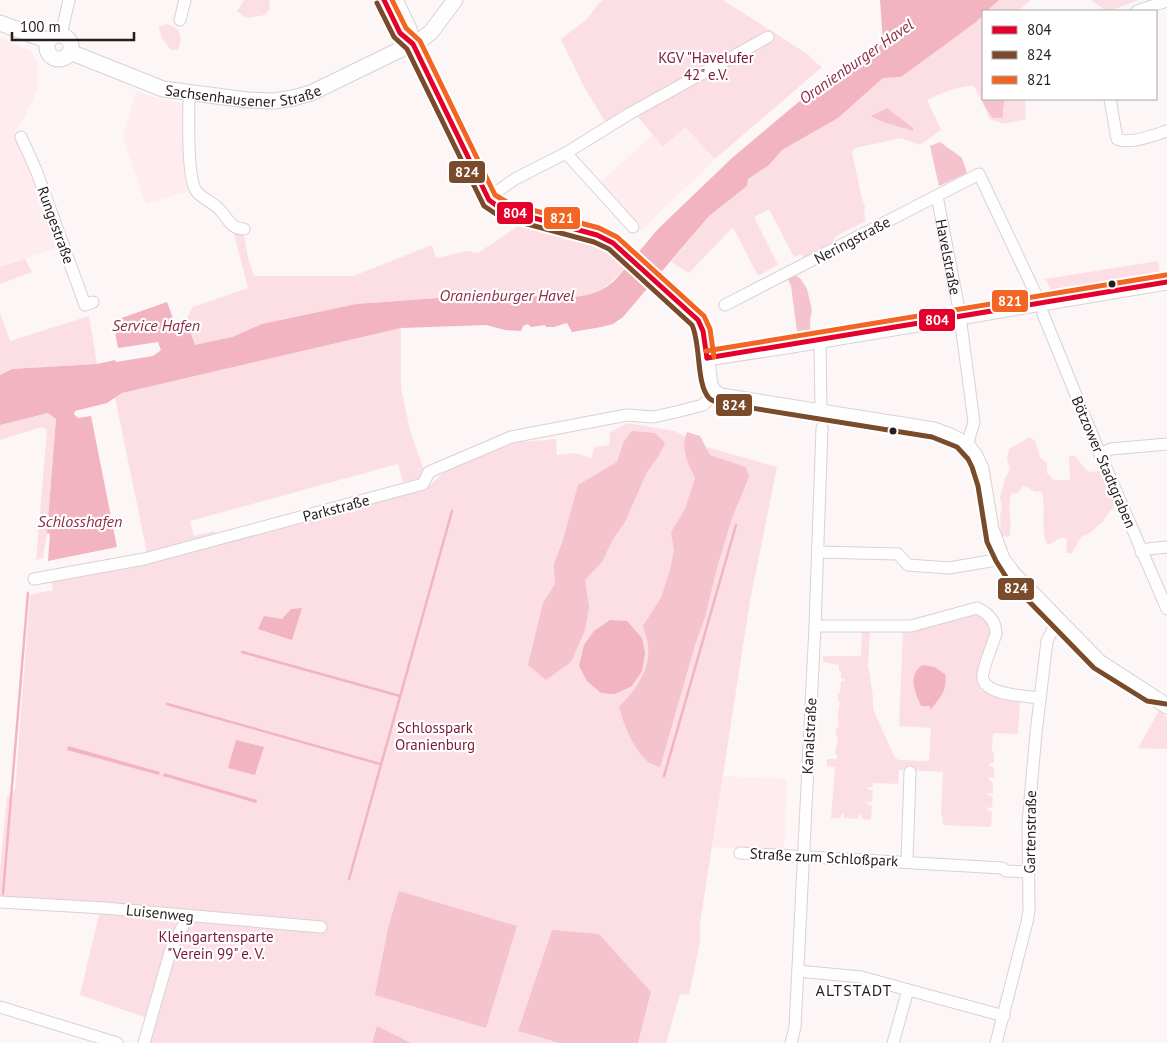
<svg xmlns="http://www.w3.org/2000/svg" width="1167" height="1043" font-family="'PT Sans',sans-serif">
  <style>
    .built { fill: #feecef }
    .green { fill: #fcdfe4 }
    .forest { fill: #f4c3cd }
    .water { fill: #f1b4c0 }
    .lines { fill: none; stroke-linecap: round; stroke-linejoin: round }
    .stream { stroke: #f1b4c0; stroke-width: 2.5 }
    .minor-casing { stroke: #d9d1d3; stroke-width: 13 }
    .major-casing { stroke: #d9d1d3; stroke-width: 17 }
    .minor { stroke: #fffefe; stroke-width: 11 }
    .major { stroke: #fffefe; stroke-width: 15 }
    .bus-1-casing { stroke: #fff; stroke-width: 9 }
    .bus-2-casing { stroke: #fff; stroke-width: 9 }
    .bus-3-casing { stroke: #fff; stroke-width: 9 }
    .bus-1 { stroke: #e4002b; stroke-width: 5 }
    .bus-2 { stroke: #7a4b2a; stroke-width: 5 }
    .bus-3 { stroke: #f26522; stroke-width: 5 }
    .bus-dot { fill: #261d1f; stroke: #fff; stroke-width: 2 }
    .labels { text-anchor: middle; dominant-baseline: central; stroke-width: 4.5; stroke-linejoin: round; paint-order: stroke }
    .park-label { font-size: 15px; fill: #7b1939; stroke: #fff }
    .street-label { font-size: 15px; fill: #261d1f; stroke: #fff }
    .water-label { font-size: 16px; font-style: italic; fill: #8e2c49; stroke: #fff }
    .neighbourhood-label { font-size: 16px; letter-spacing: 1px; fill: #261d1f; stroke: #fff }
    .line-badge { stroke: #fff; stroke-width: 2 }
    .badge-label { font-size: 14px; text-anchor: middle; font-weight: bold; fill: #fff }
  </style>
  <rect width="100%" height="100%" fill="#fcf6f7"/>
  <g class="built">
    <polygon points="0,38 31,51 38,65 38,88 21,124 15,132 58,247 0,267"/>
    <polygon points="136,91 156,98 184,104 182,117 188,191 146,204 123,138"/>
    <polygon points="685,127 715,159 641,230 598,184 653,135 663,146"/>
    <polygon points="723,776 787,779 784,850 712,847"/>
  </g>
  <g class="green">
    <polygon points="244,0 269,0 270,9 265,15 246,18 237,11"/>
    <polygon points="603,0 723,0 809,55 811,59 822,67 715,159 685,127 663,147 632,110 607,125 583,85 561,39 587,19 598,4"/>
    <polygon points="999,0 1031,0 1018,11 987,11"/>
    <polygon points="1091,0 1139,0 1109,11 1106,11"/>
    <path d="M 983,15 L 983,99 L 1025,99 L 1026,119 L 1003,124 L 990,119 L 974,86 C 957,86 942,93 927,100 L 941,130 L 920,145 L 901,138 L 855,148 L 852,152 L 862,199 L 865,207 L 864,213 L 866,221 L 838,235 L 834,238 L 834,242 L 806,260 L 801,254 L 794,257 L 769,209 L 754,217 L 778,265 L 758,276 L 733,227 L 689,273 L 671,262 L 709,216 L 747,186 L 748,179 L 769,165 L 782,150 L 838,118 L 883,78 L 901,77 Z"/>
    <path d="M 166,24 C 181,28 183,36 178,50 L 172,50 C 165,44 160,36 159,27 Z"/>
    <path d="M 518,226 L 604,247 L 628,264 C 602,295 590,298 550,298 L 548,296 L 439,298 L 356,304 L 262,324 L 232,337 L 194,346 L 186,320 L 193,307 L 248,288 L 234,234 L 244,235 L 248,258 L 254,276 L 353,276 L 432,245 L 436,258 L 467,251 L 478,253 Z"/>
    <polygon points="25,259 32,272 0,284 0,267"/>
    <polygon points="1158,261 1160,272 1051,290 1045,279"/>
    <polygon points="0,313 10,341 89,316 97,364 12,369 0,375"/>
    <polygon points="401,328 401,388 411,434 425,472 420,479 403,482 398,464 190,521 194,536 215,531 216,536 147,553 115,397 122,393"/>
    <polygon points="49,413 56,418 47,533 43,558 36,560 47,430 42,427 0,440 0,425"/>
    <polygon points="628,423 675,431 703,446 777,467 750,601 700,923 700,942 689,995 680,994 666,1043 638,1043 651,992 552,930 518,1031 559,1043 411,1043 377,1027 372,1043 147,1043 153,1020 80,995 100,910 0,904 0,869 7,797 15,790 30,595 53,590 52,581 180,556 427,488 451,466 509,443 556,439 557,455 575,453 591,458 595,447 609,445 610,432"/>
    <path d="M 1030,437 L 1035,441 L 1040,457 L 1047,463 L 1047,473 L 1054,480 L 1070,480 L 1069,456 L 1075,456 L 1088,472 L 1101,471 C 1106,483 1115,494 1114,507 L 1106,516 L 1103,521 L 1091,532 L 1081,537 L 1072,553 L 1066,553 L 1067,539 C 1058,535 1056,543 1047,545 C 1040,528 1046,509 1042,492 L 1039,491 L 1036,492 L 1025,486 L 1022,487 L 1018,493 L 1011,494 C 1007,508 1013,523 1009,537 L 1001,536 L 1000,515 L 1002,509 L 1000,496 C 1006,485 1001,481 1010,470 L 1007,459 L 1009,449 Z"/>
    <polygon points="975,610 992,626 978,679 978,685 982,691 1020,698 1018,734 993,733 992,752 994,753 994,763 990,763 989,765 994,768 994,778 989,777 989,780 993,783 993,793 988,793 988,795 993,797 992,808 988,807 987,810 992,812 991,826 988,827 944,825 942,823 943,816 941,816 943,772 899,770 898,784 873,783 873,787 868,787 868,789 873,791 872,802 867,802 867,804 872,806 871,820 862,819 862,814 860,815 857,819 844,818 844,813 842,814 840,818 831,818 835,767 827,766 827,759 837,759 837,755 835,754 838,737 836,736 836,728 838,728 839,719 837,719 840,702 838,701 838,693 840,693 841,681 844,681 845,679 841,678 841,671 839,670 839,665 823,662 823,656 861,656 862,627 870,627 868,665 873,697 873,709 895,758 899,760 929,761 931,728 899,726 903,628"/>
    <polygon points="1159,711 1167,717 1167,749 1138,748"/>
  </g>
  <g class="forest">
    <path d="M 983,82 L 983,99 L 1005,99 L 1003,109 L 1003,116 L 1002,118 L 993,118 C 984,107 980,98 981,84 Z"/>
    <path d="M 887,108 L 913,128 L 914,131 C 905,128 876,121 871,116 Z"/>
    <polygon points="940,142 962,158 967,173 939,186 930,146"/>
    <polygon points="792,274 800,278 807,289 812,310 810,320 811,336 800,335 797,331 791,286 787,277"/>
    <polygon points="632,431 655,433 665,443 658,457 647,472 625,522 613,539 602,562 585,580 589,607 585,630 571,662 546,680 528,665 543,603 555,584 554,564 563,540 578,485 617,462 624,441"/>
    <path d="M 687,432 L 700,436 L 710,455 L 746,467 L 749,477 L 732,518 L 717,568 L 705,617 L 695,645 L 660,767 C 656,765 649,764 646,760 C 632,746 624,725 619,707 C 635,691 651,670 648,645 C 647,639 645,633 643,626 L 661,598 L 670,570 L 674,550 L 671,532 L 685,509 L 695,478 C 688,463 680,448 687,432 Z"/>
    <polygon points="399,891 517,926 486,1028 375,995 388,928"/>
    <polygon points="552,930 599,934 651,992 638,1043 559,1043 518,1031"/>
    <polygon points="377,1026 411,1043 372,1043"/>
  </g>
  <g class="water">
    <path d="M 880,0 L 999,0 L 987,11 L 983,11 L 983,15 L 976,22 L 901,77 L 883,78 L 838,118 L 782,150 L 769,165 L 748,179 L 747,186 L 709,216 L 623,317 L 613,324 L 601,327 L 572,332 L 567,323 L 554,327 L 546,327 L 545,325 L 531,327 L 528,324 L 523,326 L 521,331 L 505,330 L 486,325 L 401,328 L 122,393 L 107,403 L 75,411 L 74,414 L 78,418 L 91,416 L 117,547 L 48,561 L 50,534 L 47,533 L 56,419 L 48,413 L 0,425 L 0,375 L 12,369 L 97,364 L 115,360 L 116,362 L 153,356 L 161,350 L 158,342 L 118,348 L 113,321 L 167,302 L 177,329 L 188,326 L 195,345 L 232,337 L 262,324 L 356,304 L 439,298 L 549,296 L 550,298 C 575,298 598,297 616,279 L 658,229 L 732,158 L 833,73 L 859,64 L 883,43 Z"/>
    <polygon points="302,608 292,640 258,629 264,616 282,619 291,609"/>
    <polygon points="610,620 627,621 642,638 645,653 642,671 632,686 615,694 601,693 587,681 579,666 584,645 594,631"/>
    <path d="M 923,665 L 934,667 L 945,674 C 948,690 940,698 930,710 L 930,706 L 921,706 C 915,692 907,674 923,665 Z"/>
    <polygon points="236,740 264,747 255,775 228,768"/>
    <polygon points="68,746 160,772 159,775 67,750"/>
    <polygon points="164,773 257,800 256,803 163,776"/>
  </g>
  <g class="lines">
    <g class="stream">
      <polyline points="242,652 400,696"/>
      <polyline points="167,704 380,764"/>
      <polyline points="664,776 736,525"/>
      <polyline points="349,879 452,511"/>
      <polyline points="3,894 28,593"/>
    </g>
    <g class="minor-casing">
      <g id="minor">
        <polyline points="1137,11 1167,1"/>
        <polyline points="180,20 185,0"/>
        <polyline points="61,35 69,0"/>
        <path d="M 189,93 C 189,112 186,179 197,192 C 204,200 215,203 221,211 C 229,220 231,229 244,229"/>
        <path d="M 1110,99 L 1117,139 C 1129,145 1155,135 1167,131"/>
        <polyline points="21,137 36,170 85,305 93,302"/>
        <polyline points="566,153 633,227"/>
        <path id="s1" d="M 937,196 L 959,309 L 974,422 L 967,445"/>
        <polyline points="489,200 495,193 515,179 566,153 629,114 768,37"/>
        <polyline points="725,305 979,174 1040,303"/>
        <polyline points="1043,314 1100,454 1167,609"/>
        <polyline points="820,340 821,412"/>
        <polyline points="1100,454 1111,449 1167,444"/>
        <polyline points="818,552 898,554 908,565 949,568 1002,559"/>
        <polyline points="1141,552 1148,549 1167,547"/>
        <polyline points="34,579 144,559 412,487 423,484 429,472 511,437 627,415 653,417 676,412 703,405 715,393"/>
        <path d="M 815,626 L 911,626 L 977,608 C 988,613 996,621 996,634 C 993,643 981,672 983,679 C 986,695 1026,696 1039,698"/>
        <polyline points="740,853 1002,868 1006,871 1029,872"/>
        <polyline points="907,861 910,772"/>
        <polyline points="0,902 104,908 321,927"/>
        <polyline points="798,971 861,977 1004,1016"/>
        <polyline points="0,1007 117,1043"/>
        <polyline points="144,1043 171,949 188,916"/>
        <polyline points="791,1043 795,1027 815,626 822,428"/>
        <polyline points="893,1043 908,990"/>
        <polyline points="996,1043 1027,922 1029,910 1028,823 1036,733 1047,641 1052,631 1060,623"/>
      </g>
    </g>
    <g class="major-casing">
      <g id="major">
        <polyline points="395,0 409,29 413,44 489,200 500,208 508,211 597,235 613,243 698,320 703,331 710,385 715,393 721,396 934,430 950,436 967,445 975,456 981,469 991,529 1002,559 1014,575 1099,662 1167,706"/>
        <polyline points="0,23 48,41"/>
        <circle cx="59" cy="47" r="12"/>
        <path id="s2" d="M 70,52 L 163,89 L 247,100 L 274,101 L 293,98 L 311,93 L 422,39 L 431,32 L 455,0"/>
        <polyline points="707,358 792,345 1167,282"/>
      </g>
    </g>
    <use href="#minor" class="minor"/>
    <use href="#major" class="major"/>
    <g class="bus-1-casing">
      <g id="bus-1">
        <polyline points="384,0 400,33 413,44 489,200 500,208 508,211 597,235 613,243 698,320 703,331 707,358"/>
        <polyline points="707,358 1167,282"/>
      </g>
    </g>
    <g class="bus-2-casing">
      <path id="bus-2" d="M 377,3 L 394,37 L 407,49 L 484,206 L 496,214 L 505,218 L 594,242 L 609,249 L 692,325 C 701,344 696,384 709,398 C 712,401 716,402 720,403 L 932,437 L 957,447 L 968,459 L 972,467 L 978,486 L 987,542 L 996,561 L 1008,580 L 1094,668 L 1147,701 L 1166,704"/>
    </g>
    <g class="bus-3-casing">
      <g id="bus-3">
        <polyline points="392,0 406,28 420,41 495,195 510,204 599,228 617,237 704,316 710,329 714,357"/>
        <polyline points="706,351 1166,275"/>
      </g>
    </g>
    <use href="#bus-1" class="bus-1"/>
    <use href="#bus-2" class="bus-2"/>
    <use href="#bus-3" class="bus-3"/>
  </g>
  <g class="bus-dot">
    <circle cx="1112" cy="284" r="4.5"/>
    <circle cx="893" cy="431" r="4.5"/>
  </g>
  <g class="labels">
    <g class="park-label">
      <text x="706" y="57">KGV "Havelufer<tspan x="706" dy="17">42" e.V.</tspan></text>
      <text x="435" y="727">Schlosspark<tspan x="435" dy="17">Oranienburg</tspan></text>
      <text x="216" y="936">Kleingartensparte<tspan x="216" dy="17">"Verein 99" e. V.</tspan></text>
    </g>
    <g class="street-label">
      <text stroke="none"><textPath href="#s2" startOffset="181">Sachsenhausener Straße</textPath></text>
      <text transform="translate(56 225) rotate(70)">Rungestraße</text>
      <text transform="translate(852 240) rotate(-28)">Neringstraße</text>
      <text stroke="none"><textPath href="#s1" startOffset="62">Havelstraße</textPath></text>
      <text transform="translate(1104 462) rotate(67)">Bötzower Stadtgraben</text>
      <text transform="translate(336 508) rotate(-15)">Parkstraße</text>
      <text transform="translate(809 736) rotate(-87)">Kanalstraße</text>
      <text transform="translate(1030 832) rotate(-89)">Gartenstraße</text>
      <text transform="translate(824 857) rotate(3)">Straße zum Schloßpark</text>
      <text transform="translate(160 913) rotate(6)">Luisenweg</text>
    </g>
    <g class="water-label">
      <text transform="translate(856 61) rotate(-35)">Oranienburger Havel</text>
      <text x="507" y="295">Oranienburger Havel</text>
      <text x="156" y="325">Service Hafen</text>
      <text x="80" y="521">Schlosshafen</text>
    </g>
    <g class="neighbourhood-label">
      <text x="854" y="990">ALTSTADT</text>
    </g>
  </g>
  <g class="line-badge">
    <rect x="448" y="160" width="38" height="24" rx="5" fill="#7a4b2a"/>
    <rect x="496" y="201" width="38" height="24" rx="5" fill="#e4002b"/>
    <rect x="543" y="206" width="38" height="24" rx="5" fill="#f26522"/>
    <rect x="991" y="289" width="38" height="24" rx="5" fill="#f26522"/>
    <rect x="918" y="308" width="38" height="24" rx="5" fill="#e4002b"/>
    <rect x="715" y="393" width="38" height="24" rx="5" fill="#7a4b2a"/>
    <rect x="997" y="577" width="38" height="24" rx="5" fill="#7a4b2a"/>
  </g>
  <g class="badge-label">
    <text x="467" y="177">824</text>
    <text x="515" y="218">804</text>
    <text x="562" y="223">821</text>
    <text x="1010" y="306">821</text>
    <text x="937" y="325">804</text>
    <text x="734" y="410">824</text>
    <text x="1016" y="593">824</text>
  </g>
  <rect x="982" y="10" width="175" height="90" fill="#ffffff" stroke="#a8a5a5"/>
  <rect x="992" y="26" width="25" height="8" fill="#e4002b" stroke="#a8a5a5"/>
  <text x="1027" y="35" font-size="15" fill="#261d1f">804</text>
  <rect x="992" y="51" width="25" height="8" fill="#7a4b2a" stroke="#a8a5a5"/>
  <text x="1027" y="60" font-size="15" fill="#261d1f">824</text>
  <rect x="992" y="76" width="25" height="8" fill="#f26522" stroke="#a8a5a5"/>
  <text x="1027" y="85" font-size="15" fill="#261d1f">821</text>
  <path d="M12 32v8h122v-8" fill="none" stroke="#261d1f" stroke-width="2.5"/>
  <text x="20" y="32" font-size="15" fill="#261d1f" stroke="#ffffff" stroke-width="4" paint-order="stroke">100 m</text>
</svg>
